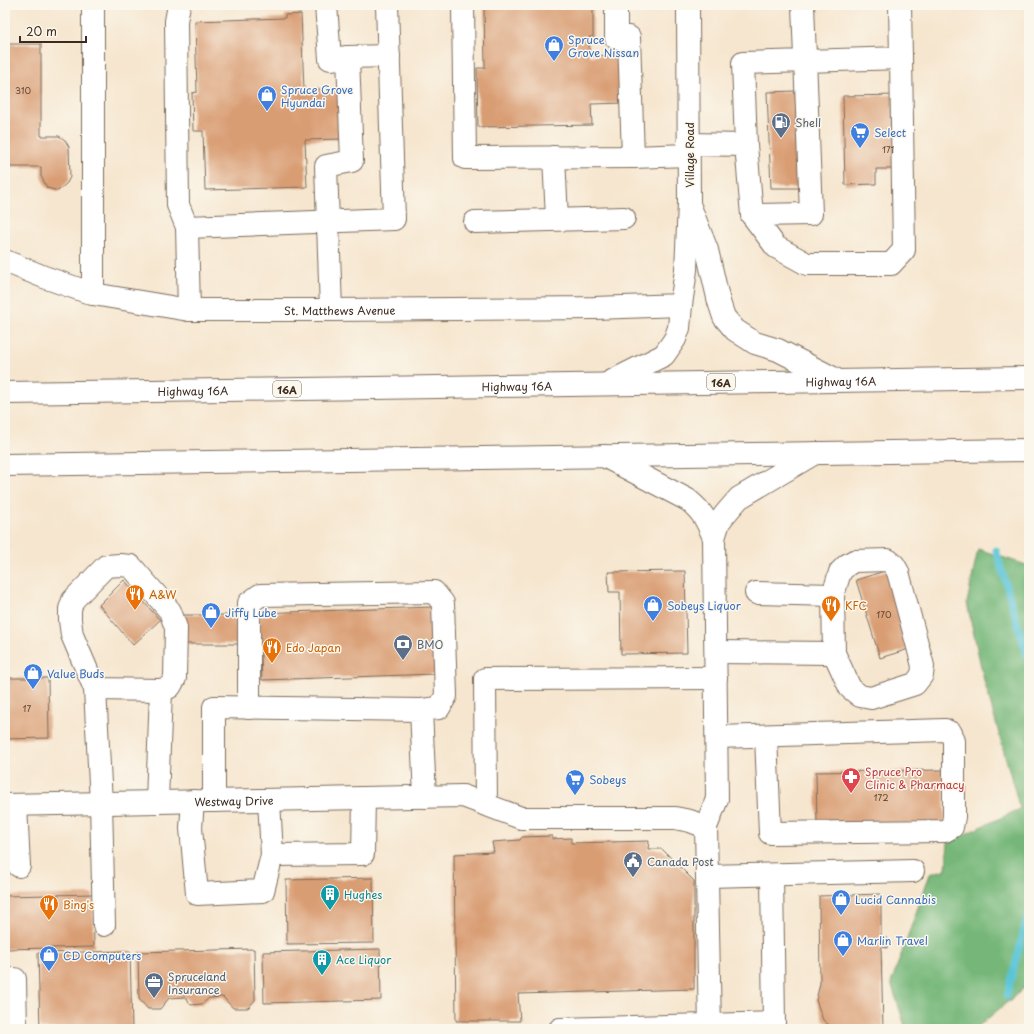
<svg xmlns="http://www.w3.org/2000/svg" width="1034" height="1034" font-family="'Playpen Sans',sans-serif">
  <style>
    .forest { fill: #76b779; stroke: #58704c }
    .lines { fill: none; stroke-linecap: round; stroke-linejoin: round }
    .stream { stroke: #5ac4d6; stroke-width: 7 }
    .building { fill: #d99d73 }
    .minor-casing { stroke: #7c6c5c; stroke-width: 24 }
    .major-casing { stroke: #7c6c5c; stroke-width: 24 }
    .minor { stroke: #fff; stroke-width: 22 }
    .major { stroke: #fff; stroke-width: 22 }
    .labels { text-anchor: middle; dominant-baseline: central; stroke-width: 3; stroke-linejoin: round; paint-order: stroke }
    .number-label { font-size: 9px; fill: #624733 }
    .shield { fill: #fbf7ec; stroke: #75685c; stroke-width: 1 }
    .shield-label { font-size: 10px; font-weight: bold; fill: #3b2a1e }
    .shop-label { font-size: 11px; fill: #366cbe; stroke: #fbf7ec; text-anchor: start }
    .service-label { font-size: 11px; fill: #4e5e75; stroke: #fbf7ec; text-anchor: start }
    .street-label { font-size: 11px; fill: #3b2a1e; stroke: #fbf7ec }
    .food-label { font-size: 11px; fill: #c56008; stroke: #fbf7ec; text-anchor: start }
    .health-label { font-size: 11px; fill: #be3a42; stroke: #fbf7ec; text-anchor: start }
    .culture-label { font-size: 11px; fill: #0d838f; stroke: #fbf7ec; text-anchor: start }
  </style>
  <rect width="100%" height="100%" fill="#fbf7ec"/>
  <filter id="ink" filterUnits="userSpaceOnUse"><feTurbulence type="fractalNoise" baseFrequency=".025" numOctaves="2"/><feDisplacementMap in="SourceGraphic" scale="8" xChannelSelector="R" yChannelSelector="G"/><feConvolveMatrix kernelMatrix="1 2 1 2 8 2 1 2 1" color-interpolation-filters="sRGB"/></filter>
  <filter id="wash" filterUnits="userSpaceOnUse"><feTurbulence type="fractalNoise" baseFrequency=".012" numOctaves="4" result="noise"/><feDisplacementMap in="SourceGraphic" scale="16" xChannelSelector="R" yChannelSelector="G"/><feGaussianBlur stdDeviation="0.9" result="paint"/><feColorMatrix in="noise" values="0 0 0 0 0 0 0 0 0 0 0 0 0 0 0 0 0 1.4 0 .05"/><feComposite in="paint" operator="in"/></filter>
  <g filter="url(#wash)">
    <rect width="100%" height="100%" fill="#f6e6cf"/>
    <polygon class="forest" points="978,549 1029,566 1029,984 975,1029 906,1029 891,983 930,874 946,869 948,842 1020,809 984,680 967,603"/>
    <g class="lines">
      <g class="stream">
        <polyline points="996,550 1029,663"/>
        <polyline points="1007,996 1029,910"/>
      </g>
    </g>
    <g id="blocks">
      <g class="building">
        <polygon points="484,5 593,5 593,37 589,37 589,56 624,55 625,103 591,104 592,125 478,127 477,68 485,68"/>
        <polygon points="301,14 304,90 340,88 342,139 305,140 307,187 205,190 203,131 193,131 192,93 197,92 195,21 285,18 285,15"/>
        <polygon points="5,44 41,44 41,136 59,136 65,140 69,147 70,177 67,183 58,191 47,188 41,176 41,167 5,167"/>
        <polygon points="795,91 799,188 771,188 767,92"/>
        <polygon points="899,95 900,169 876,169 876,184 845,185 843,96"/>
        <polygon points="888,570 912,648 880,658 856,580"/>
        <polygon points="685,571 687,653 621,654 620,592 609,592 608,572"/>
        <polygon points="124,580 160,620 133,645 99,605"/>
        <polygon points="433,607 436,674 262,680 259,613"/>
        <rect x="183" y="615" width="55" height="29"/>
        <polygon points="5,678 48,678 49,738 5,739"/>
        <polygon points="944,770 945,823 817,825 816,772"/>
        <polygon points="552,836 552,839 571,838 571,843 649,841 648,849 662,849 694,881 694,989 518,994 520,1021 456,1021 454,854 494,852 492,842 520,840 522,837"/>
        <polygon points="373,878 374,943 287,944 286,880"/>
        <polygon points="93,894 94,947 5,949 5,896"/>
        <polygon points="881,894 881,938 887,938 887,948 881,947 883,1027 863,1027 854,1029 834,1029 823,1020 816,1000 820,984 819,896"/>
        <polygon points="254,949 255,1000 248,1008 233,1008 223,997 209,998 202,1004 191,1005 185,997 169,998 160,1009 148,1009 139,999 138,952"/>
        <polygon points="380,949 381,1000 264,1003 263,952"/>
        <polygon points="130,951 132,1029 40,1029 38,953"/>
      </g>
    </g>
  </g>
  <g filter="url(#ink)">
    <use href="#blocks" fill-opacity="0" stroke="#7c6c5c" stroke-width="1"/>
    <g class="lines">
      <g class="minor-casing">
        <g id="minor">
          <polyline points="93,5 93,294"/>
          <polyline points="179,5 176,21 178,205 187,227 189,310"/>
          <polyline points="326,5 330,59 348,57 352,161 326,166 331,310"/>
          <polyline points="463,5 465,158 633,157 688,155"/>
          <polyline points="616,5 616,38 629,37 633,157"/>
          <polyline points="803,5 811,214 752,215 746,145 743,63 901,58 900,5"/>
          <polyline points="348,57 389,56"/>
          <polyline points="688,144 746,145"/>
          <polyline points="554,157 557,219"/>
          <polyline points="752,215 776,247 807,264 891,264 904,250 901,58"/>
          <polyline points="475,222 624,218"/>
          <polyline points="187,227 394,219 387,5"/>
          <path id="s1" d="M 5,261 L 44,277 L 93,294 L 189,310 L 331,310 L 594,308 L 681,305 L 686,270 L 689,204 L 688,5"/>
          <path d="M 604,456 L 688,500 C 703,512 707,521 714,538"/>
          <polyline points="756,593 833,595 834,653 850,688 860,696 871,698 915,684 922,675 923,666 898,572 894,565 888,560 854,561 847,565 840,572 833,595"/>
          <polyline points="716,652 834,653"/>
          <polyline points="95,689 161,690 170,687 175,678 176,628 170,611 131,566 120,565 106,566 73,600 70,609 70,620 72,635 95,689 101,803 104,925"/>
          <polyline points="249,708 249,603 260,595 434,592 443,603 446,696 439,708 421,710"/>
          <polyline points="717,737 945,730 951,733 954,741 954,817 952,827 945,831 770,833 766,736"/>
          <polyline points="269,800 272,855 363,854 364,798"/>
          <polyline points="193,801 191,828 197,894 263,891 272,855"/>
          <polyline points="214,801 214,707 421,710 425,797"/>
          <polyline points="157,802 161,690"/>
          <path id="s2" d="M 5,805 L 463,796 L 521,818 L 675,818 L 690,821 L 706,827"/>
          <polyline points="16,805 19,866"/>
          <polyline points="486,805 485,679 716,678"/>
          <polyline points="708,876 913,871"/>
          <polyline points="5,980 15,979 16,1029"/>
          <polyline points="560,1029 774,1023 772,875"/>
          <polyline points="710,1029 706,827 717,799 714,538 719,522 726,513 739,498 815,453"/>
        </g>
      </g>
      <g class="major-casing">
        <g id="major">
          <polyline points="689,204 707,250 719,302 724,317 735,330 755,343 778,350 835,379"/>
          <polyline points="610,382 664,355 675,339 679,328 681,305"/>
          <path id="s3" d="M 5,393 L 374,388 L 1029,378"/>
          <polyline points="5,465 1029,450"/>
        </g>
      </g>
      <use href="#minor" class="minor"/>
      <use href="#major" class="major"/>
    </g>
  </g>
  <defs>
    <g id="shop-pin" transform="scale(1)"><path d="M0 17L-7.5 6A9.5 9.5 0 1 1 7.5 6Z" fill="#3f7fe0" stroke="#fbf7ec"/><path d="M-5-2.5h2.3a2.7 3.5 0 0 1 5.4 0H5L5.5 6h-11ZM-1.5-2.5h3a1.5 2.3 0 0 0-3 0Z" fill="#fff"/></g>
    <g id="fuel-pin" transform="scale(1)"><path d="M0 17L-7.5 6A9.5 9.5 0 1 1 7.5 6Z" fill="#5c6f8a" stroke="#fbf7ec"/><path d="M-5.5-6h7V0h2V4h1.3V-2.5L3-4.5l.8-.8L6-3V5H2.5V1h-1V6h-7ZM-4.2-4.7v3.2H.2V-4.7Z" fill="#fff"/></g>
    <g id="supermarket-pin" transform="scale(1)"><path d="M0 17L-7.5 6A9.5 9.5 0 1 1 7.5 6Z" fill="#3f7fe0" stroke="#fbf7ec"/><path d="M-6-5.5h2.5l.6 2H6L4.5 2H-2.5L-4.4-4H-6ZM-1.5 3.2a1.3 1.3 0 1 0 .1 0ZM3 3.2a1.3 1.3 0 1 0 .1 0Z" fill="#fff"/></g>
    <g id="restaurant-pin" transform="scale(1)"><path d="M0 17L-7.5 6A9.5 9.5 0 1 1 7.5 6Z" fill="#e8710a" stroke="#fbf7ec"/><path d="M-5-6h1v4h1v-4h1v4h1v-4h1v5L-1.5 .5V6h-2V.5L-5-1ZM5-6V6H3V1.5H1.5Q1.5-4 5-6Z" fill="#fff"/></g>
    <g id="bank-pin" transform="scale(1)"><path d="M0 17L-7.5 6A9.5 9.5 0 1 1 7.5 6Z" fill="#5c6f8a" stroke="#fbf7ec"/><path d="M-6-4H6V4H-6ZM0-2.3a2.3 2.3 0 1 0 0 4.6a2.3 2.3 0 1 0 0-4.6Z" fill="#fff"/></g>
    <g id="pharmacy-pin" transform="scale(1)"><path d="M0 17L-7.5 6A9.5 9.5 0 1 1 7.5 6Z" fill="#e0444e" stroke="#fbf7ec"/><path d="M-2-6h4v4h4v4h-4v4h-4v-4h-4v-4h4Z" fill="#fff"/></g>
    <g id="civic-pin" transform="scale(1)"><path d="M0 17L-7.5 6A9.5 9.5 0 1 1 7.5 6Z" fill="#5c6f8a" stroke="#fbf7ec"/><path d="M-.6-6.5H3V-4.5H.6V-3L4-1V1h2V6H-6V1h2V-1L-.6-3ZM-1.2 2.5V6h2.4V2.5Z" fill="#fff"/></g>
    <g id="building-pin" transform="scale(1)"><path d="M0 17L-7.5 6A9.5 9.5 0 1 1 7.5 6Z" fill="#0f9aa8" stroke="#fbf7ec"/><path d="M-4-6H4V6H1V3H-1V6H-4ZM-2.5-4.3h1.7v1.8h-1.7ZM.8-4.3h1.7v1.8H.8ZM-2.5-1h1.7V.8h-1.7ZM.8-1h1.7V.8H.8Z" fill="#fff"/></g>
    <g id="office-pin" transform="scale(1)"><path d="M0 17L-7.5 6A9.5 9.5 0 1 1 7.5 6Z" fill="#5c6f8a" stroke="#fbf7ec"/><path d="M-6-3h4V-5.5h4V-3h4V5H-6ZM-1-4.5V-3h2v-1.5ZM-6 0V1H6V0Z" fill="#fff"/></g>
  </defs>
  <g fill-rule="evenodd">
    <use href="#shop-pin" x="554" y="45"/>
    <use href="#shop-pin" x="267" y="95"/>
    <use href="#fuel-pin" x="781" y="122"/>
    <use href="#supermarket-pin" x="860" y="132"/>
    <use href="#restaurant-pin" x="135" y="594"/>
    <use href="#shop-pin" x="653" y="605"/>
    <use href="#restaurant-pin" x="831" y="605"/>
    <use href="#shop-pin" x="211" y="612"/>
    <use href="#bank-pin" x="403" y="644"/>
    <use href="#restaurant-pin" x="272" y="647"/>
    <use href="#shop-pin" x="33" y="673"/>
    <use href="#pharmacy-pin" x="851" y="777"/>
    <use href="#supermarket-pin" x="575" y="779"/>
    <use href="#civic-pin" x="633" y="861"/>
    <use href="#building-pin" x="330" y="894"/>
    <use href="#shop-pin" x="841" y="899"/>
    <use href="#restaurant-pin" x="49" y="904"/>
    <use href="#shop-pin" x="843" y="940"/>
    <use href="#shop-pin" x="49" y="955"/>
    <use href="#building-pin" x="322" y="959"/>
    <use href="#office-pin" x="154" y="982"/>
  </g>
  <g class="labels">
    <g class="number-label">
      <text x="23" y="90">310</text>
      <text x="888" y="149">171</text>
      <text x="884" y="614">170</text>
      <text x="27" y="708">17</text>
      <text x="881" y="797">172</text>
    </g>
    <g class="shield">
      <rect x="707" y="374" width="28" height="16" rx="3"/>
      <rect x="273" y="381" width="28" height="16" rx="3"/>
    </g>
    <g class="shield-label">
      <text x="721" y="382">16A</text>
      <text x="287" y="389">16A</text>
    </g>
    <g class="shop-label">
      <text x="568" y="39">Spruce<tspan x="568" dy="13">Grove Nissan</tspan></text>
      <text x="281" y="89">Spruce Grove<tspan x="281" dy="13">Hyundai</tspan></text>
      <text x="874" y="132">Select</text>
      <text x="667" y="605">Sobeys Liquor</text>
      <text x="225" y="612">Jiffy Lube</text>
      <text x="47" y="673">Value Buds</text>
      <text x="589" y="779">Sobeys</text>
      <text x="855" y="899">Lucid Cannabis</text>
      <text x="857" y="940">Marlin Travel</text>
      <text x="63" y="955">CD Computers</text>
    </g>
    <g class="service-label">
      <text x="795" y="122">Shell</text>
      <text x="417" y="644">BMO</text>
      <text x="647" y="861">Canada Post</text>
      <text x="168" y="976">Spruceland<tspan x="168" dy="13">Insurance</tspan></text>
    </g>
    <g class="street-label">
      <text transform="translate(689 155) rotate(-90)">Village Road</text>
      <text stroke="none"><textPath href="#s1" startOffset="342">St. Matthews Avenue</textPath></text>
      <text stroke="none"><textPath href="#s3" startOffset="836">Highway 16A</textPath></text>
      <text stroke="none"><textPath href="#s3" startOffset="512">Highway 16A</textPath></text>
      <text stroke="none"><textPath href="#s3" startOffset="188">Highway 16A</textPath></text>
      <text stroke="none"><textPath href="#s2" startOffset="229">Westway Drive</textPath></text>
    </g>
    <g class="food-label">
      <text x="149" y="594">A&amp;W</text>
      <text x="845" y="605">KFC</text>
      <text x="286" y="647">Edo Japan</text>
      <text x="63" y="904">Bing's</text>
    </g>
    <g class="health-label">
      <text x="865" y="771">Spruce Pro<tspan x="865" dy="13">Clinic &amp; Pharmacy</tspan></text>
    </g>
    <g class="culture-label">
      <text x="344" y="894">Hughes</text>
      <text x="336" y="959">Ace Liquor</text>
    </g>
  </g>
  <rect width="1034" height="1034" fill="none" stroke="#fbf7ec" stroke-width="20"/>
  <path d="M20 36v6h66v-6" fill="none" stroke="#3b2a1e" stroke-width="2"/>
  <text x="26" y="36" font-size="12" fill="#3b2a1e" stroke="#fbf7ec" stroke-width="3" paint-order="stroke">20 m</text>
</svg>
